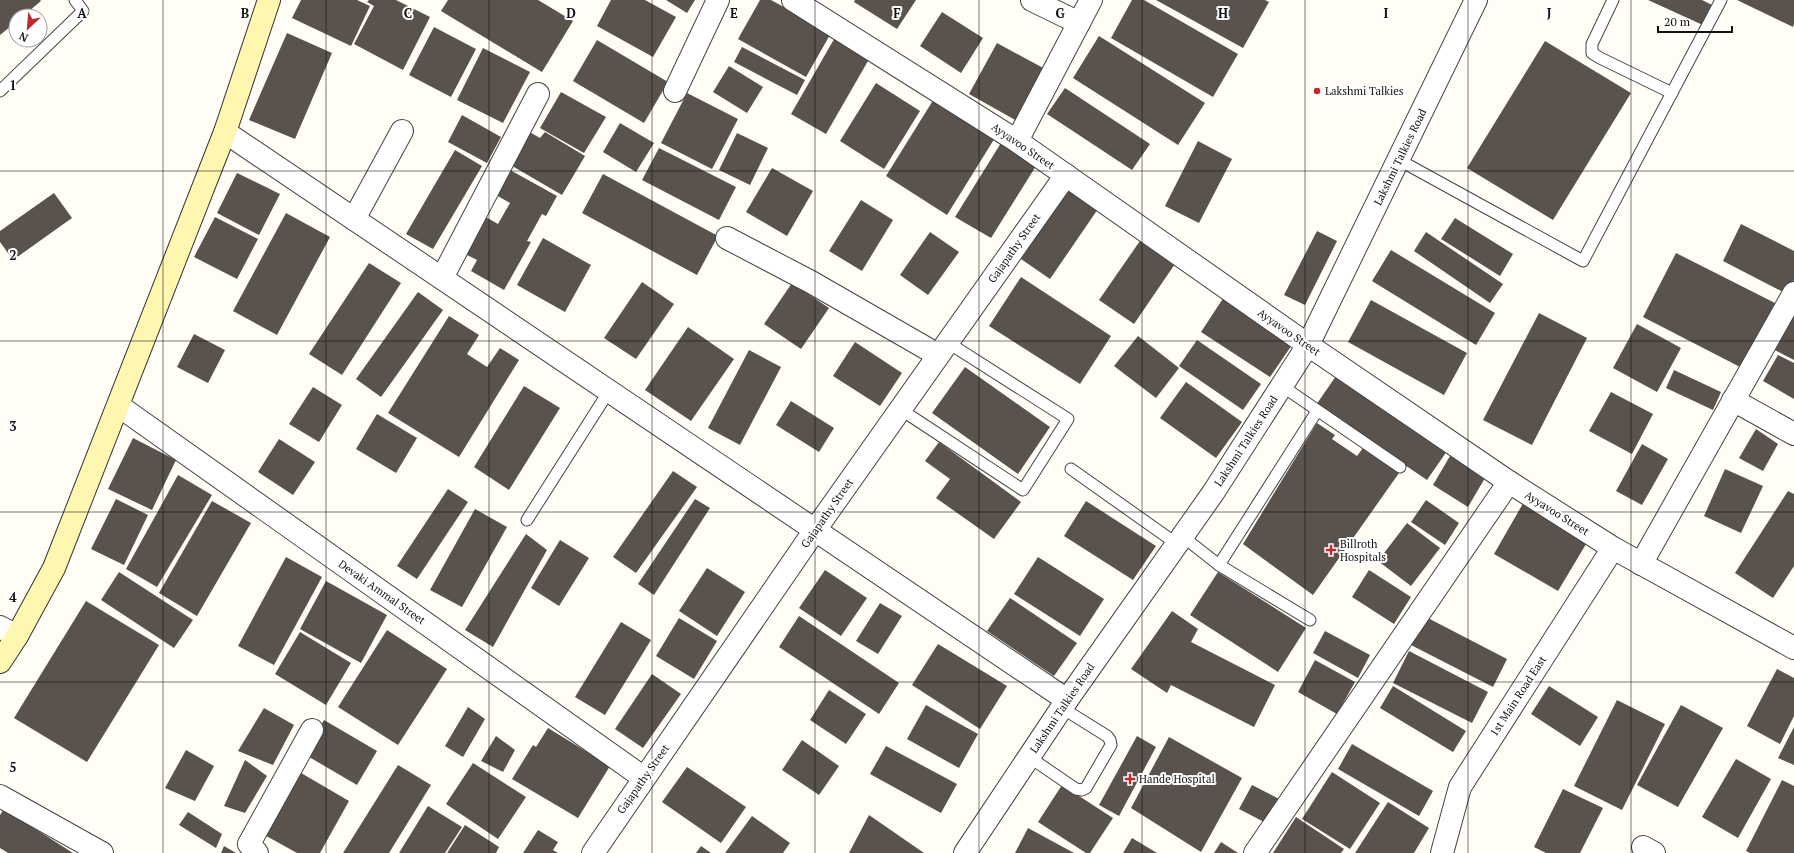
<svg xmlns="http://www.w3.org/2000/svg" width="1794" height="853" font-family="'PT Serif',serif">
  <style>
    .building { fill: #5a524d }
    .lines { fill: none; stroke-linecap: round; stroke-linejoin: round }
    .lane-casing { stroke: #444; stroke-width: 13 }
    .street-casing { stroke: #444; stroke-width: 24 }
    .secondary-casing { stroke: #333; stroke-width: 24 }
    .lane { stroke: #fff; stroke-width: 11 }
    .street { stroke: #fff; stroke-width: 22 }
    .secondary { stroke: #fff6b0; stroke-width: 22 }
    .grid { fill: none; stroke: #111; stroke-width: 1; stroke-opacity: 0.55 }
    .poi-dot { fill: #c4262e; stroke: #fff; stroke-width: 1.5 }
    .labels { text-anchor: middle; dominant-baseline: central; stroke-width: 4; stroke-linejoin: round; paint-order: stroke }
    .poi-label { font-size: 11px; fill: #111; stroke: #fff; text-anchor: start }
    .street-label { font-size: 11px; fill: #111; stroke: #fff }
    .grid-label { font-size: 13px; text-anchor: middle; font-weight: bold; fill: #111; stroke: #fff; stroke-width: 4; stroke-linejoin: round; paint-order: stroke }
  </style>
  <rect width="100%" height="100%" fill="#fffdf5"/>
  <g class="building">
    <polygon points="0,0 40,0 41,1 23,16 16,16 16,22 0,35"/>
    <polygon points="301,0 357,0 370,6 351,46 292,18"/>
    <polygon points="369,0 396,0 430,17 403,70 354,44 374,6 367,2"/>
    <polygon points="448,0 538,0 573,21 542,72 441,11"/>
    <polygon points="611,0 645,0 676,17 653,57 597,26"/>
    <polygon points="666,0 695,0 687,13"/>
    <polygon points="760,0 771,0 831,33 806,77 738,39"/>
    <polygon points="855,0 916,0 897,29 854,2"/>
    <polygon points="1132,0 1144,0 1238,54 1213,97 1111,38"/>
    <polygon points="1156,0 1265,0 1269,2 1243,48"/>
    <polygon points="1648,0 1702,0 1714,6 1705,26"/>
    <polygon points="1737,0 1794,0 1794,24 1793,27"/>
    <polygon points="942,12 983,38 961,73 920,46"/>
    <polygon points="434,27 476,49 451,97 409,75"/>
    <polygon points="287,33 332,53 295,139 249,120"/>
    <polygon points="837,34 872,54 826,134 791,114"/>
    <polygon points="1099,36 1205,103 1178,145 1073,78"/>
    <polygon points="597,40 668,82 644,123 573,81"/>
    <polygon points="1545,41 1631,93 1553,220 1467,168"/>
    <polygon points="997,43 1045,69 1017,121 969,94"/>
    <polygon points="742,47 805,80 797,95 734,62"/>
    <polygon points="483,48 530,72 503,123 457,100"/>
    <polygon points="729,66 763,87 747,113 713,92"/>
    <polygon points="876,83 920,111 884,169 840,141"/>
    <polygon points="1065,88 1150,144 1132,170 1047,114"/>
    <polygon points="561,92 606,117 584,153 540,128"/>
    <polygon points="687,93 738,119 712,169 661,143"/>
    <polygon points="937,94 998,133 947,215 886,176"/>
    <polygon points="462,115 501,137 487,163 448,142"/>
    <polygon points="620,123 654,143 636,172 603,152"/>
    <polygon points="526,130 540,138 545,132 585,156 562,195 507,163"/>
    <polygon points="737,133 768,148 750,185 719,170"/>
    <polygon points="1198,141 1232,159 1199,223 1165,206"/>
    <polygon points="1001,143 1036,166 991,238 955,217"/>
    <polygon points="659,148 736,187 719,220 642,180"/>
    <polygon points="455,150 482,166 433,249 406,234"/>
    <polygon points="772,168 813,191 787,236 746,212"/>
    <polygon points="510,170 557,196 546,216 542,214 527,241 531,242 504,290 471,271 477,260 463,253 484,216 498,224 510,203 496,195"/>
    <polygon points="237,173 280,194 259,235 217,213"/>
    <polygon points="603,174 718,236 697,275 582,213"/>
    <polygon points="1071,186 1100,206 1050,279 1021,259"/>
    <polygon points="54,193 72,218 13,260 0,242 0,231"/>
    <polygon points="861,200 893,220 862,271 829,251"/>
    <polygon points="286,213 330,237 277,335 233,311"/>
    <polygon points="215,217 258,239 237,279 194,257"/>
    <polygon points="1455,218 1513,254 1500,276 1441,239"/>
    <polygon points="1741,224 1794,251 1794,280 1787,294 1723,261"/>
    <polygon points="1317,231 1337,241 1305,305 1284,295"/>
    <polygon points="930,232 959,252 928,295 900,275"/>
    <polygon points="1426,232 1503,284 1490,303 1414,251"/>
    <polygon points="543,238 591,265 565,312 517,285"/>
    <polygon points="1142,238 1177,261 1134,324 1099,300"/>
    <polygon points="1391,250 1495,313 1476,345 1372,281"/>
    <polygon points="1676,253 1775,303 1742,368 1643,317"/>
    <polygon points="369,263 401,283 342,375 309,354"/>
    <polygon points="1021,277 1111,336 1080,384 989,326"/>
    <polygon points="642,282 674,304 636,359 604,338"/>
    <polygon points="792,283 829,308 801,349 764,324"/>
    <polygon points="418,292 443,310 381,397 356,379"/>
    <polygon points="1224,297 1294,342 1270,377 1201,332"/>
    <polygon points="1371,300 1467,353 1444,395 1348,342"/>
    <polygon points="1794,308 1794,360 1771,348"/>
    <polygon points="1539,313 1587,338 1532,445 1483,420"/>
    <polygon points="449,316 479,335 467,354 487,367 500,348 519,360 459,457 388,413"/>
    <polygon points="1637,324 1681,348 1657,392 1613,368"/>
    <polygon points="688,327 734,359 691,421 645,390"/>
    <polygon points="194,334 225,350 208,383 177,367"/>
    <polygon points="1138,336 1179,368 1156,398 1114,366"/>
    <polygon points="1197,340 1261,384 1243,410 1179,366"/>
    <polygon points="855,342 902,373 880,406 833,376"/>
    <polygon points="749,350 781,367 740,445 708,428"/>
    <polygon points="1778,355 1794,363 1794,399 1763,381"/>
    <polygon points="965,367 1050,427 1018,474 932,413"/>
    <polygon points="1674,370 1721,392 1713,410 1666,388"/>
    <polygon points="1336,376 1447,451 1427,480 1316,405"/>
    <polygon points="1186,382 1242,422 1216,458 1160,418"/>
    <polygon points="524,386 560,408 509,490 474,467"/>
    <polygon points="313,387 342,405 319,442 289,424"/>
    <polygon points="1611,392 1653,414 1632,454 1589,431"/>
    <polygon points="791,401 834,428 819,452 776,425"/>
    <polygon points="377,414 417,438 396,473 356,449"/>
    <polygon points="1317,423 1335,435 1332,439 1357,456 1363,448 1399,473 1313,595 1243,544"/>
    <polygon points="1756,429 1778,444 1763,471 1739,458"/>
    <polygon points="133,438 176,460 152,510 108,489"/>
    <polygon points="279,439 315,462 293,495 258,472"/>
    <polygon points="939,442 1021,502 994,539 936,498 950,479 925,461"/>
    <polygon points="1642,444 1668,459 1642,505 1616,491"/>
    <polygon points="1450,456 1485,478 1468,507 1433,485"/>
    <polygon points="1725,469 1763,486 1741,533 1704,516"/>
    <polygon points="673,471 697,487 636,573 613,557"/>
    <polygon points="178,475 212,495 157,587 126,569"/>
    <polygon points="448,489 468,502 417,579 397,566"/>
    <polygon points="1788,491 1794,494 1794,566 1773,598 1735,573"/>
    <polygon points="116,499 148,515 124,565 91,549"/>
    <polygon points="695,499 710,508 654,595 638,584"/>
    <polygon points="1426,500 1459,523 1445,545 1411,522"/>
    <polygon points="1525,500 1589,539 1558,591 1494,554"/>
    <polygon points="212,501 251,523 197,616 159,593"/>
    <polygon points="1086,501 1156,546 1133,580 1064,536"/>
    <polygon points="475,509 507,527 462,607 430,590"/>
    <polygon points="1407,523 1440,548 1411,586 1378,561"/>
    <polygon points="526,534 547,550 493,647 465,630"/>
    <polygon points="560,540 589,558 559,606 531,588"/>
    <polygon points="286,557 322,577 274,665 238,646"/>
    <polygon points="1038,557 1104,599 1080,636 1014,594"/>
    <polygon points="707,568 745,592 717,636 679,611"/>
    <polygon points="825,570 867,598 841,636 799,608"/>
    <polygon points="1369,570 1411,597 1394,624 1352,597"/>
    <polygon points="119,572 193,620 174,648 101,600"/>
    <polygon points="1218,572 1306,628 1278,672 1190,615"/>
    <polygon points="326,581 387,615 361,663 300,629"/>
    <polygon points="1010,598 1077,643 1054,676 987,631"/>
    <polygon points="86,601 159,645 87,762 14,718"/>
    <polygon points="880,603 902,616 878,654 856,641"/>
    <polygon points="1172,611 1198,629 1191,642 1275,685 1254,727 1171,685 1167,693 1131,669"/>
    <polygon points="799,616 899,683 879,714 779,647"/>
    <polygon points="1424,616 1507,659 1493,687 1409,644"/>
    <polygon points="679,618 717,641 694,679 656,656"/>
    <polygon points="621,622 651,640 605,715 575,697"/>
    <polygon points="387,630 447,669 398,745 338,707"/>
    <polygon points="1325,631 1370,655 1358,678 1313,653"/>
    <polygon points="300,632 351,663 326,705 275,674"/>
    <polygon points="938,644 1007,686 980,729 912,685"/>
    <polygon points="1409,651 1488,692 1472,723 1393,683"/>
    <polygon points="1315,660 1355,682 1337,714 1298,692"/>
    <polygon points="1777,669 1794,678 1794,716 1780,744 1747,726"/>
    <polygon points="652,674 681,694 643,748 615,729"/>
    <polygon points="1393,686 1466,731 1453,752 1380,708"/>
    <polygon points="1549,686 1598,717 1580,746 1531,714"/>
    <polygon points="829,690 866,714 846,744 810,720"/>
    <polygon points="1617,700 1665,724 1622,810 1574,786"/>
    <polygon points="926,705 978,734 959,768 907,739"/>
    <polygon points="1681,705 1723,728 1678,807 1637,785"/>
    <polygon points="468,707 485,719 463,757 445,746"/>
    <polygon points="264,708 294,725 273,765 238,751"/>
    <polygon points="324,720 377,751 357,785 304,754"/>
    <polygon points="1794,727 1794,765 1778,758"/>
    <polygon points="548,728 610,766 578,818 512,779 533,745 536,747"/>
    <polygon points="496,736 515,750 503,772 481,761"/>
    <polygon points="1137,736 1156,747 1119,816 1099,805"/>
    <polygon points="1169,737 1242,778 1201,852 1131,808"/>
    <polygon points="802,740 839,766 819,795 782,770"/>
    <polygon points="1352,744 1433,791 1419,816 1338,769"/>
    <polygon points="886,746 957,784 941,813 870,774"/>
    <polygon points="186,750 214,766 195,801 165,788"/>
    <polygon points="1736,759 1771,779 1738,838 1702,817"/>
    <polygon points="245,760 267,776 245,813 224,806"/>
    <polygon points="473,763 526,797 498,839 446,804"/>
    <polygon points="398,765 431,785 389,853 343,853"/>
    <polygon points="687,767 746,807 721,843 662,802"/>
    <polygon points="296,770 349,801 320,853 297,853 261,833"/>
    <polygon points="1332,772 1380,803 1350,849 1302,819"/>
    <polygon points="1782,780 1794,786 1794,853 1750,853 1746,851"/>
    <polygon points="1062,785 1113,818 1090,853 1086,853 1038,822"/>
    <polygon points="1252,785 1281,800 1268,824 1239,809"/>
    <polygon points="1563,789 1603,808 1580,853 1546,853 1534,847"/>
    <polygon points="1388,802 1429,828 1414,853 1355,853"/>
    <polygon points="428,806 462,827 445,853 399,853"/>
    <polygon points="4,809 73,853 8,853 0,848 0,815"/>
    <polygon points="188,812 222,834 216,848 179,825"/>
    <polygon points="869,815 924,853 849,853"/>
    <polygon points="752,816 790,843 783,853 725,853"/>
    <polygon points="1296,817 1344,849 1341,853 1273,853"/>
    <polygon points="465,825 499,847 496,853 447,853"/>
    <polygon points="1028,828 1074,853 1015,853"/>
    <polygon points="538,830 558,842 553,850 558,853 523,853"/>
    <polygon points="1132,838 1157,853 1123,853"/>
    <polygon points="1221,842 1238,853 1214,853"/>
    <polygon points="224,846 236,853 221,853"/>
    <polygon points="701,846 711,853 696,853"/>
  </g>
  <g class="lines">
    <g class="lane-casing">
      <g id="lane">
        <polyline points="1613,0 1592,44 1592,53 1600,58 1672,93"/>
        <polyline points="0,91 83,11 75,0"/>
        <polyline points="1399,160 1583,261 1721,0"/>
        <polyline points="1282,386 1400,467"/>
        <polyline points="900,409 1023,490 1068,419 947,342"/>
        <polyline points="1071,469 1177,544"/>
        <polyline points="527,520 609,391"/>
        <polyline points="1182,536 1219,565 1310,620"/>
        <polyline points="1219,565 1317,411"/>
        <polyline points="1029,757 1076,789 1082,790 1086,788 1111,745 1110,740 1107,736 1062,708"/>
      </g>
    </g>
    <g class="street-casing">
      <g id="street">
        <polyline points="793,0 1017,141 1308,345 1509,482 1613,548 1794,648"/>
        <polyline points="1032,0 1079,23"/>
        <polyline points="675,91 718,0"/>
        <polyline points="225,132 1067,700"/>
        <polyline points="1017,141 1091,0"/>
        <polyline points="354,219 402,131"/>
        <polyline points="727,238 811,282 938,355"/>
        <polyline points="442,278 538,94"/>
        <polyline points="1733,400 1794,434"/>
        <polyline points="119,406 644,778"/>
        <polyline points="1641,564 1794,293"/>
        <polyline points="0,627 17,636"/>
        <polyline points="0,796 102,853"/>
        <polyline points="1643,847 1654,853"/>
        <polyline points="257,853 249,844 312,730"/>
        <polyline points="593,853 815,530 1066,175"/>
        <polyline points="965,853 1067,700 1213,493 1308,345 1476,0"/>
        <polyline points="1255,853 1509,482"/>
        <polyline points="1442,853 1460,787 1613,548"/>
      </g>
    </g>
    <g class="secondary-casing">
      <polyline id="secondary" points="0,662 17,636 54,568 225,132 269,0"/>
    </g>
    <use href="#lane" class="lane"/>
    <use href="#street" class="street"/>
    <use href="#secondary" class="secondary"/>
  </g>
  <path class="grid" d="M 163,0 L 163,853M 326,0 L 326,853M 489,0 L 489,853M 652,0 L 652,853M 815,0 L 815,853M 979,0 L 979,853M 1142,0 L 1142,853M 1305,0 L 1305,853M 1468,0 L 1468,853M 1631,0 L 1631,853M 0,171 L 1794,171M 0,341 L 1794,341M 0,512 L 1794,512M 0,682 L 1794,682"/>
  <g class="poi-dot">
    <circle cx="1317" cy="91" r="4"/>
    <path d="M1329 544h4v4h4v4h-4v4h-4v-4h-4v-4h4z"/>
    <path d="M1128 773h4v4h4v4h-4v4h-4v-4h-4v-4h4z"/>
  </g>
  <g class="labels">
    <g class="poi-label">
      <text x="1325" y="91">Lakshmi Talkies</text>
      <text x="1340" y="544">Billroth<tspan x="1340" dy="13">Hospitals</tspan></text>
      <text x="1139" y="779">Hande Hospital</text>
    </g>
    <g class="street-label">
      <text transform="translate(1023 146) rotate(34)">Ayyavoo Street</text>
      <text transform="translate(1400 157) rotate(-64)">Lakshmi Talkies Road</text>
      <text transform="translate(1014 248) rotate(-55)">Gajapathy Street</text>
      <text transform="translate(1289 332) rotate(35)">Ayyavoo Street</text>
      <text transform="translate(1246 441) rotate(-57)">Lakshmi Talkies Road</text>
      <text transform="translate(827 513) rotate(-55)">Gajapathy Street</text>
      <text transform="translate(1557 513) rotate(32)">Ayyavoo Street</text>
      <text transform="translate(382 592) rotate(35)">Devaki Ammal Street</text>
      <text transform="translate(1518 696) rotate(-57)">1st Main Road East</text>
      <text transform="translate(1062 708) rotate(-56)">Lakshmi Talkies Road</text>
      <text transform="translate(643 779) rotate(-55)">Gajapathy Street</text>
    </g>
  </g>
  <g class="grid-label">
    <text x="82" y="18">A</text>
    <text x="245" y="18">B</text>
    <text x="408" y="18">C</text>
    <text x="571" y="18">D</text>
    <text x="734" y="18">E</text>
    <text x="897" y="18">F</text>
    <text x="1060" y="18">G</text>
    <text x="1223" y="18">H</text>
    <text x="1386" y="18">I</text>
    <text x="1549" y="18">J</text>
    <text x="13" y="90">1</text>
    <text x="13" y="260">2</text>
    <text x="13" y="431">3</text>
    <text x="13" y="602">4</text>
    <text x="13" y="772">5</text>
  </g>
  <g transform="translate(28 28) rotate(206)"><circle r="19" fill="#ffffff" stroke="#a0a0a0"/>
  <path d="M0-3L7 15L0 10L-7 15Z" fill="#c4262e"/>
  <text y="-6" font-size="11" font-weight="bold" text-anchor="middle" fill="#111111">N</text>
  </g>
  <path d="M1658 26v6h74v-6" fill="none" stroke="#111111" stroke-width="2"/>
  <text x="1664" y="26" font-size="12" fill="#111111" stroke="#ffffff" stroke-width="3" paint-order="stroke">20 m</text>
</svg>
